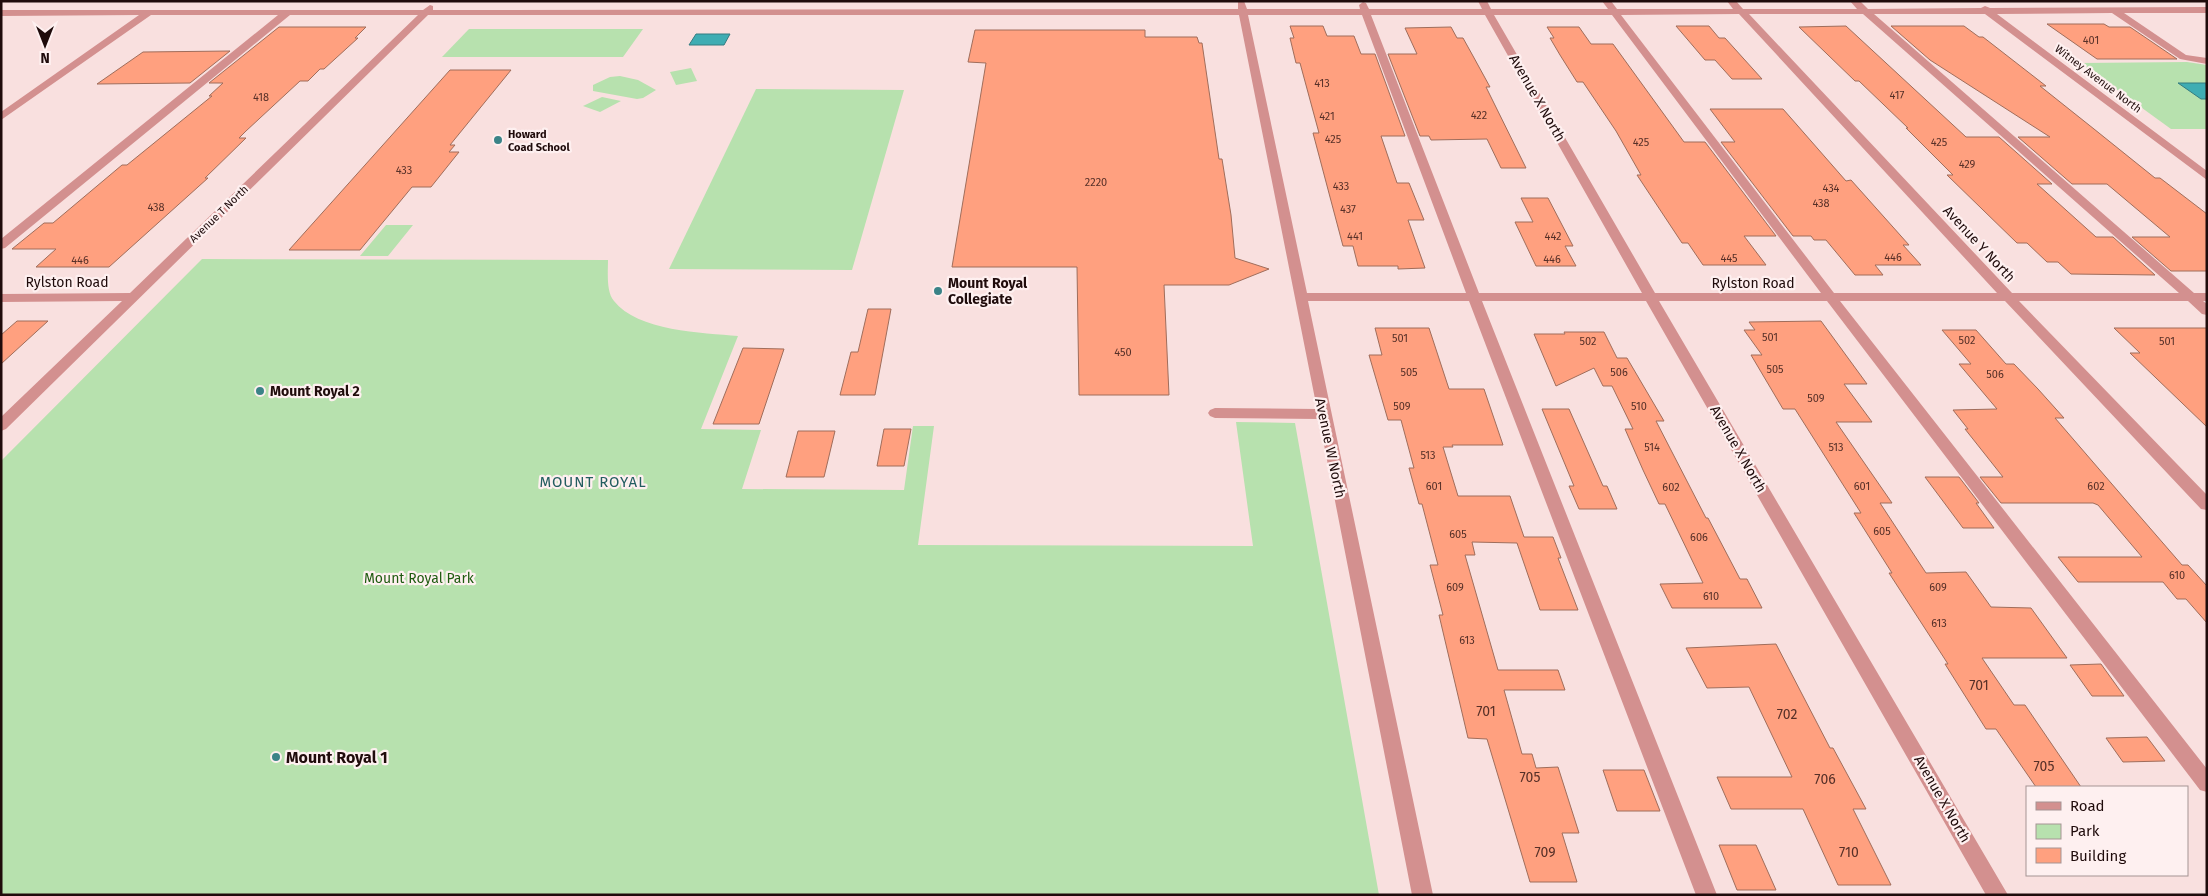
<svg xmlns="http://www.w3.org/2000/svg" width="2208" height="896" font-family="'Fira Sans',sans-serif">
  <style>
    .green { fill: #b7e1ae }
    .water { fill: #3fadb3; stroke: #357c81 }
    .building { fill: #ffa07f; stroke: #a06d5b }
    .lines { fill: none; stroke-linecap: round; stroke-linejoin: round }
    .minor { fill: #d3908f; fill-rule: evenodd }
    .poi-dot { fill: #3b8387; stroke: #fef0f0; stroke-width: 2 }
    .labels { text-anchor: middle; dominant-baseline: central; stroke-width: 4.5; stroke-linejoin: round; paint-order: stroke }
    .number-label { font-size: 11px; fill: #573028 }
    .far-street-label { font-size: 11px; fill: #1f0b0b; stroke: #fef0f0 }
    .far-poi-label { font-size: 11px; font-weight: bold; fill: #1f0b0b; stroke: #fef0f0; text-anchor: start }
    .street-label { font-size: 14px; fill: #1f0b0b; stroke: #fef0f0 }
    .poi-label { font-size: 14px; font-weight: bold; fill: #1f0b0b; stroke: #fef0f0; text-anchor: start }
    .park-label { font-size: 14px; fill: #1f5b10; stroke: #fef0f0 }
    .near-number-label { font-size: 14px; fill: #573028 }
    .neighbourhood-label { font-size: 15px; letter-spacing: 1px; fill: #235d60; stroke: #fef0f0 }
    .near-poi-label { font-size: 16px; font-weight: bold; fill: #1f0b0b; stroke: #fef0f0; text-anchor: start }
  </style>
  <rect width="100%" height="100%" fill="#f9e0df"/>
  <g class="green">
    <polygon points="469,29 643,29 623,57 442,57"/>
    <polygon points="2187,62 2207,65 2207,129 2171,129 2080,63"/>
    <polygon points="691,68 697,81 676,85 670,72"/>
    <polygon points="620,76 638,80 656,90 643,98 637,99 593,91 593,85 610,77"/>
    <polygon points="756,89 904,90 852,270 669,269"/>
    <polygon points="602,97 621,101 600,112 583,106"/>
    <polygon points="386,225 413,225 388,256 360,256"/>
    <path d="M 202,259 L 608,260 C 608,272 606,292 614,301 C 637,331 703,333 738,336 L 701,429 L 761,430 L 742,489 L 904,490 L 913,426 L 934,426 L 918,545 L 1253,546 L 1236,422 L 1295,423 L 1379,895 L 1,895 L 1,461 Z"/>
  </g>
  <g class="water">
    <polygon points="696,34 730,34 724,45 689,45"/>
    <polygon points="2178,83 2206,83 2207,99 2201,99"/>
  </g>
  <g class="building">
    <polygon points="2047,24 2104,24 2109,27 2130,27 2177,59 2097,59"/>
    <polygon points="1290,26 1323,26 1327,36 1354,36 1361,54 1375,54 1405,136 1381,136 1397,183 1409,183 1424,220 1408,220 1425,268 1398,269 1398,266 1358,266 1353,246 1343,246 1313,133 1319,133 1300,63 1296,63 1290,38 1294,38"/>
    <polygon points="1676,26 1709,26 1719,38 1725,38 1762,79 1732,79 1715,60 1705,60"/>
    <polygon points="1846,26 1966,137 1999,137 2052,184 2037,184 2096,237 2113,237 2155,275 2071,274 2058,262 2047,262 2027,243 2017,243 1947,175 1953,175 1906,128 1908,128 1859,81 1855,81 1799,27"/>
    <polygon points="1891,26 1964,26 1979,37 1983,37 2046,86 2040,86 2094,129 2155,178 2160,178 2207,214 2207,271 2171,271 2132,237 2170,237 2107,184 2072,184 2018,137 2050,137 1930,60"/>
    <polygon points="279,27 366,27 355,38 358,38 324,69 320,69 308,81 300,81 246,131 239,138 246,138 205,178 208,178 109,267 36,267 56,249 12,249 44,223 53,223 122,165 127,165 212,96 209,96 223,83 209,83"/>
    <polygon points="1451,27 1457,38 1463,38 1473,56 1490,87 1486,87 1526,168 1501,168 1487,139 1431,140 1429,136 1420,136 1388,54 1417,54 1405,28"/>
    <polygon points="1547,27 1579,27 1591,44 1613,44 1684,142 1705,142 1776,236 1744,236 1766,265 1703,265 1688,243 1682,243 1637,175 1641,175 1616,131 1583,82 1577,82 1560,55 1550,38 1554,38"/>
    <polygon points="975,30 1145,30 1145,37 1197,37 1199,43 1202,43 1219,159 1222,159 1231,215 1235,258 1269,269 1229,285 1164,285 1169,395 1079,395 1077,267 952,267 986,63 968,62"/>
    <polygon points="230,51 190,83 97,84 143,52"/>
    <polygon points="450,70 511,70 450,145 455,145 449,152 459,152 431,187 412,187 360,250 289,250"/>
    <polygon points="1710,109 1783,109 1846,181 1851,180 1909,245 1903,245 1921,265 1875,265 1883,275 1855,275 1826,240 1814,240 1811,236 1793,236 1721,142 1735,142"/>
    <polygon points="1521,198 1548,198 1573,246 1565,246 1576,266 1536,266 1515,222 1533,222"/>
    <polygon points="868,309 891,309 875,395 840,395 851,352 858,352"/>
    <polygon points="17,321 48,321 1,364 1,335"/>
    <polygon points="1821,321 1867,384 1844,384 1872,422 1836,422 1892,503 1880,503 1926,573 1966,572 1991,607 2031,608 2067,658 1982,658 2014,705 2025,705 2081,787 2036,787 1996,729 1986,729 1945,664 1948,664 1889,573 1892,573 1854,513 1861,513 1795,409 1783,409 1751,355 1762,355 1744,330 1755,330 1749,322"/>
    <polygon points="1375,328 1429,328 1449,389 1484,389 1503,445 1452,445 1453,447 1443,447 1458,496 1510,496 1524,537 1553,537 1561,558 1558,558 1578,610 1540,610 1517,543 1472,542 1475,555 1465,555 1498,670 1558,670 1565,690 1504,690 1522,754 1532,754 1536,768 1558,767 1579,833 1562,833 1577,882 1530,882 1487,739 1468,738 1439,615 1443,615 1430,565 1438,565 1422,504 1419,504 1409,468 1414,468 1401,420 1388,420 1369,355 1382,355"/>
    <polygon points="2114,328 2207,328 2207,427 2130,353 2140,353"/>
    <polygon points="1942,330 1976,330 2006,364 2014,364 2038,389 2064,418 2055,418 2130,505 2182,565 2188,565 2207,586 2207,623 2186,599 2177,599 2163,582 2078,582 2058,557 2142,557 2098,505 2093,503 2001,503 1980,477 2003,477 1965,429 1968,429 1953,410 1997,409 1959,364 1971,364"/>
    <polygon points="1564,332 1604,332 1617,358 1627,358 1664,421 1656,421 1706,518 1708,518 1740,579 1747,579 1762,608 1672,608 1660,584 1703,583 1665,504 1659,504 1643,470 1625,429 1633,429 1612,386 1603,386 1594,368 1556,386 1534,334 1565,334"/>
    <polygon points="743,348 784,349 759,424 713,424"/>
    <polygon points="1542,409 1569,409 1603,486 1607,486 1617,509 1579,509 1569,486 1574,486"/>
    <polygon points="884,429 911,429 904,466 877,466"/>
    <polygon points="798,431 835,431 824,477 786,477"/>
    <polygon points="1925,477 1959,477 1979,503 1976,503 1994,528 1963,528"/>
    <polygon points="1776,644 1830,748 1833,748 1866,809 1853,809 1891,885 1838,885 1803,809 1731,809 1717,777 1792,777 1749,687 1707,688 1686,648"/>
    <polygon points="2101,664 2124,696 2092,696 2070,665"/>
    <polygon points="2147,737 2165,761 2123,762 2106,738"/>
    <polygon points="1603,770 1644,770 1660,811 1617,811"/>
    <polygon points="1719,845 1756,845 1776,890 1737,890"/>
  </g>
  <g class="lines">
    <path class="minor" d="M 1238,1 L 1244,1 L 1247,9 L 1360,9 L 1359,5 L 1363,2 L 1366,3 L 1369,9 L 1482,9 L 1478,1 L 1487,1 L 1491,9 L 1608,9 L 1602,1 L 1611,1 L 1617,9 L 1733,9 L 1727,1 L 1736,1 L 1743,9 L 1857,9 L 1850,1 L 1860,1 L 1868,9 L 1981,8 L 1985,6 L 1990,8 L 2207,7 L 2207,13 L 2124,13 L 2186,55 L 2207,58 L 2207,64 L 2180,59 L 2112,13 L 1997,14 L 2207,171 L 2207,180 L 1985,14 L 1874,14 L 2194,293 L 2207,293 L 2207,301 L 2203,301 L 2207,304 L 2207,315 L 2202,314 L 2188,301 L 2019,301 L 2207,495 L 2207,510 L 2201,509 L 2005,301 L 1840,301 L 2207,769 L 2207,792 L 2200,790 L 1827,301 L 1659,301 L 2008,895 L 1986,895 L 1646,301 L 1482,301 L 1717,895 L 1696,895 L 1469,301 L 1308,301 L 1433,895 L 1412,895 L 1319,419 L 1215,418 L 1210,416 L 1208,413 L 1210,410 L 1215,408 L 1317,409 L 1239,15 L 428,15 L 6,429 L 1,431 L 1,417 L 122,301 L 1,302 L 1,294 L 130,293 L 418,15 L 290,15 L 5,248 L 1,249 L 1,239 L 278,15 L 151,15 L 1,120 L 1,112 L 139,15 L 1,16 L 1,10 L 423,10 L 430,5 L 433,6 L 433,10 L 1238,9 ZM 1739,14 L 1997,293 L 1834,293 L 1621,15 ZM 1749,14 L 1863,14 L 2179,293 L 2012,293 ZM 1248,15 L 1362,15 L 1466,293 L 1307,293 ZM 1371,15 L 1485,15 L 1642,293 L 1479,293 ZM 1494,15 L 1612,15 L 1821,293 L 1655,293 Z"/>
  </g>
  <g class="poi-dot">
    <circle cx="498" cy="140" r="5"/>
    <circle cx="938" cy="291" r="5"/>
    <circle cx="260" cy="391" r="5"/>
    <circle cx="276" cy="757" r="5"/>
  </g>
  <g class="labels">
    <g class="number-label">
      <text x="2091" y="40">401</text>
      <text x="1322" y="83">413</text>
      <text x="1897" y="95">417</text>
      <text x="261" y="97">418</text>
      <text x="1479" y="115">422</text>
      <text x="1327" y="116">421</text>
      <text x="1333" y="139">425</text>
      <text x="1641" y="142">425</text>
      <text x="1939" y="142">425</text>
      <text x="1967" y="164">429</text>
      <text x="404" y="170">433</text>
      <text x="1096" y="182">2220</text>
      <text x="1341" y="186">433</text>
      <text x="1831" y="188">434</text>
      <text x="1821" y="203">438</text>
      <text x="156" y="207">438</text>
      <text x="1348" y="209">437</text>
      <text x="1355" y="236">441</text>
      <text x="1553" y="236">442</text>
      <text x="1893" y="257">446</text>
      <text x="1729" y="258">445</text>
      <text x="1552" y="259">446</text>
      <text x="80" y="260">446</text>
      <text x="1770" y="337">501</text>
      <text x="1400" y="338">501</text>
      <text x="1967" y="340">502</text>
      <text x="1588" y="341">502</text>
      <text x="2167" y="341">501</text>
      <text x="1123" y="352">450</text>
      <text x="1775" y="369">505</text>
      <text x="1409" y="372">505</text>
      <text x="1619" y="372">506</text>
      <text x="1995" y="374">506</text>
      <text x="1816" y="398">509</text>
      <text x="1402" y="406">509</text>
      <text x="1639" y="406">510</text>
      <text x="1652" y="447">514</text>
      <text x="1836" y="447">513</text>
      <text x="1428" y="455">513</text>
      <text x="1434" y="486">601</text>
      <text x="1862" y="486">601</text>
      <text x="2096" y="486">602</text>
      <text x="1671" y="487">602</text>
      <text x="1882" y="531">605</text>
      <text x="1458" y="534">605</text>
      <text x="1699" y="537">606</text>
      <text x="2177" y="575">610</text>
      <text x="1455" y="587">609</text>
      <text x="1938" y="587">609</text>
      <text x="1711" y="596">610</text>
      <text x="1939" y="623">613</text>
      <text x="1467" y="640">613</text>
    </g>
    <g class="far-street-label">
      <text transform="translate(2098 79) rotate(37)">Witney Avenue North</text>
      <text transform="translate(219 214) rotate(-44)">Avenue T North</text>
    </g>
    <g class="far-poi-label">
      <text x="508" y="134">Howard<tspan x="508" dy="13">Coad School</tspan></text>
    </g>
    <g class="street-label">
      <text transform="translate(1537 98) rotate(60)">Avenue X North</text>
      <text transform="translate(1979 244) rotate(47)">Avenue Y North</text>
      <text x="67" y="282">Rylston Road</text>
      <text x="1753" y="283">Rylston Road</text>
      <text transform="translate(1330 448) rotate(78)">Avenue W North</text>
      <text transform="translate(1738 449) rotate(60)">Avenue X North</text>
      <text transform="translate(1942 799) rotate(60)">Avenue X North</text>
    </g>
    <g class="poi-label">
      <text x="948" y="283">Mount Royal<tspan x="948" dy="16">Collegiate</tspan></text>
      <text x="270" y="391">Mount Royal 2</text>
    </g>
    <g class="park-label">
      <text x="419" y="578">Mount Royal Park</text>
    </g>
    <g class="near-number-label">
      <text x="1979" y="685">701</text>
      <text x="1486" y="711">701</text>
      <text x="1787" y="714">702</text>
      <text x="2044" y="766">705</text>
      <text x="1530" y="777">705</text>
      <text x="1825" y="779">706</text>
      <text x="1545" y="852">709</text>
      <text x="1849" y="852">710</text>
    </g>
    <g class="neighbourhood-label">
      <text x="593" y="482">MOUNT ROYAL</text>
    </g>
    <g class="near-poi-label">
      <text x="286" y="757">Mount Royal 1</text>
    </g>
  </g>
  <rect width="2208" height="896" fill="none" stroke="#1f0b0b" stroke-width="5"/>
  <rect x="2026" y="786" width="162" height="90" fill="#fef0f0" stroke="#a59494"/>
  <rect x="2036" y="802" width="25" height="8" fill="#d3908f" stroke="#a59494"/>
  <text x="2070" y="811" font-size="15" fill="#1f0b0b">Road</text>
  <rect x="2036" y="824" width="25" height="15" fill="#b7e1ae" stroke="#a59494"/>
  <text x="2070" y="836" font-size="15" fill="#1f0b0b">Park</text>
  <rect x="2036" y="848" width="25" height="15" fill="#ffa07f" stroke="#a59494"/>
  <text x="2070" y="861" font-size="15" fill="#1f0b0b">Building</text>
  <g transform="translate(45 45) rotate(180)" stroke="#fef0f0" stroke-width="4" paint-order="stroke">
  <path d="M0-4L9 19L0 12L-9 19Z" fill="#1f0b0b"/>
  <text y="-8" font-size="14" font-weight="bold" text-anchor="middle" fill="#1f0b0b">N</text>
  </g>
</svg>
